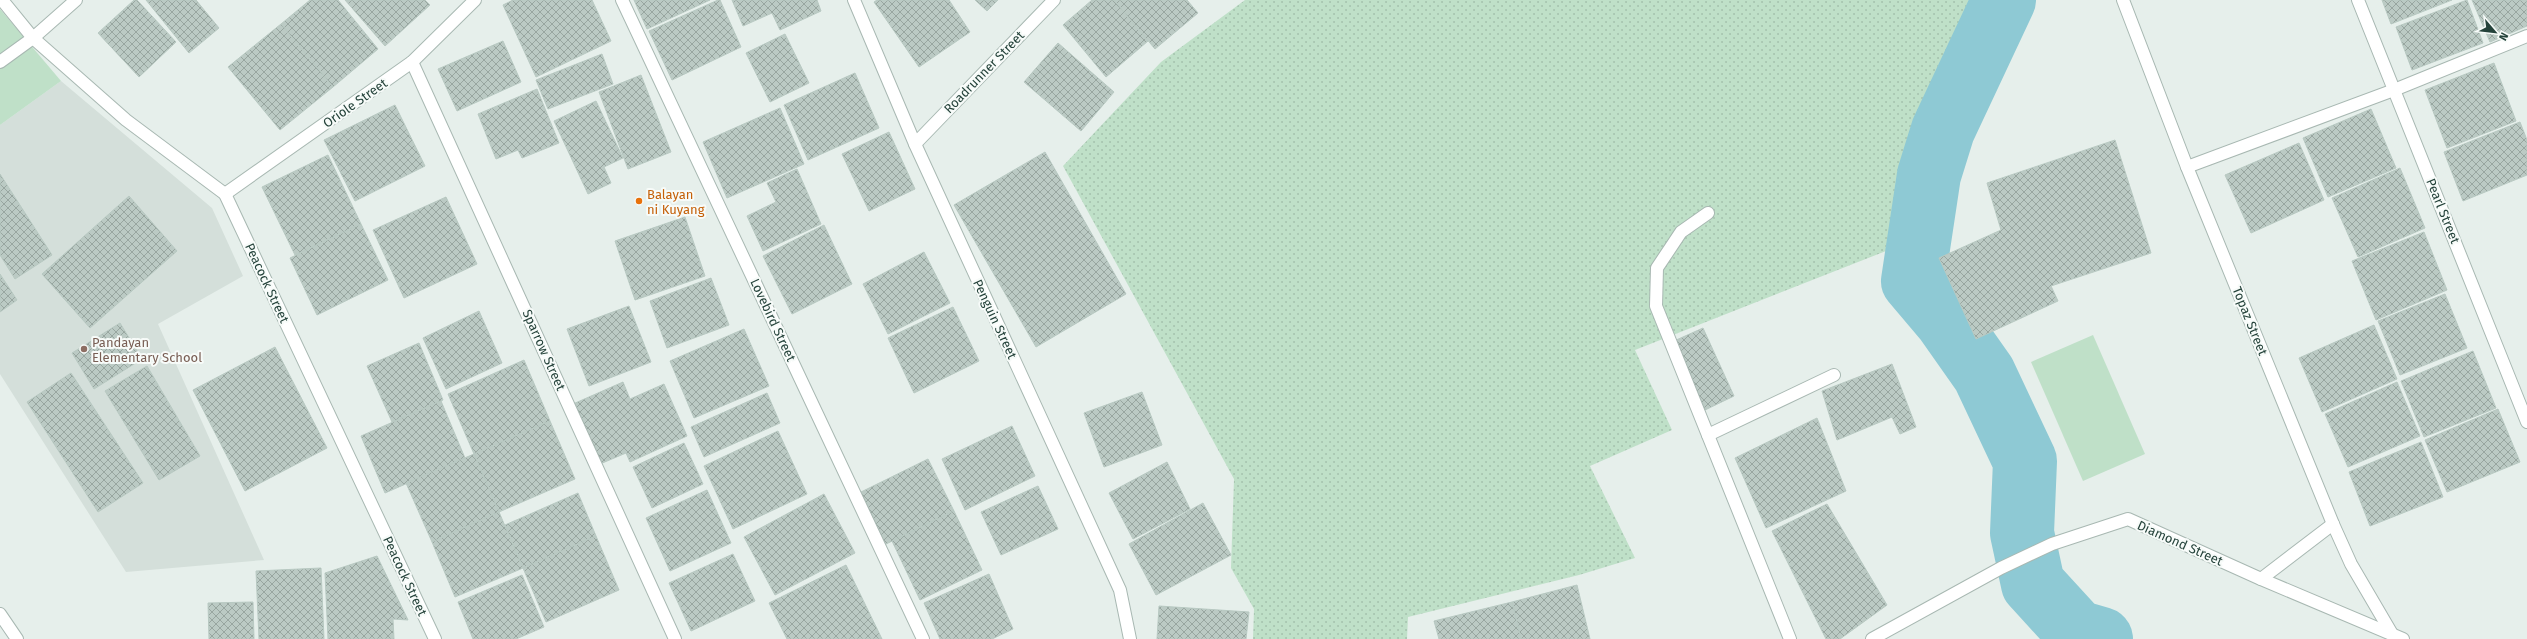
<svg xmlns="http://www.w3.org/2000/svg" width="2527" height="639" font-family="'Fira Sans',sans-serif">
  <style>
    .built { fill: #d4dfda }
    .grass { fill: url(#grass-dots) }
    .park { fill: #bfe0c8 }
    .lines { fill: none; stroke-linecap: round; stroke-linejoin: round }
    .river { stroke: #8ec9d4; stroke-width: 64 }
    .building { fill: url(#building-cross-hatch); stroke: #b8c9c2 }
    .minor-casing { stroke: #a8b8b2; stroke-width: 14 }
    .minor { stroke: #fff; stroke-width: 12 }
    .food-dot { fill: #e8710a; stroke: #f7fbf9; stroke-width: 1.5 }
    .education-dot { fill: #8d6e63; stroke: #f7fbf9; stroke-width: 1.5 }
    .labels { text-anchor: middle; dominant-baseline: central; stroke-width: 4; stroke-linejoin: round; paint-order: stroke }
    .street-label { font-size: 13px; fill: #24423a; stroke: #f7fbf9 }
    .food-label { font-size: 13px; fill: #c56008; stroke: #f7fbf9; text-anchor: start }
    .education-label { font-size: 13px; fill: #785e54; stroke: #f7fbf9; text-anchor: start }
  </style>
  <defs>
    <pattern id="grass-dots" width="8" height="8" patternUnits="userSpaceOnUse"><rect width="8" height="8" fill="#bfe0c8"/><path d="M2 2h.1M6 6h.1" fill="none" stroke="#a4c1ad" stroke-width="1.8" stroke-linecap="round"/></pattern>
    <pattern id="building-cross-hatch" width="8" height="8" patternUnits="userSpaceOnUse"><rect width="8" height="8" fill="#bbcac4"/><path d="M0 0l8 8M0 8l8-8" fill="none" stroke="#98a6a0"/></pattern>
  </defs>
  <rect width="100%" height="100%" fill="#e6efeb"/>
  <polygon class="built" points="61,81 212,208 243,276 158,324 264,560 126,572 0,374 0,125"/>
  <polygon class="grass" points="1245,0 1969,0 1957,68 1886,251 1635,350 1672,430 1590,466 1635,558 1579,575 1408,617 1407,639 1253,639 1254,609 1231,568 1234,479 1063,166 1161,62"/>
  <g class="park">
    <polygon points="0,9 61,81 0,125"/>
    <polygon points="2093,335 2145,454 2083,481 2031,362"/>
  </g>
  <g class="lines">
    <polyline class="river" points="2004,0 1943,130 1929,175 1913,281 1946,320 1984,374 2025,461 2022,533 2033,584 2077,632 2101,639"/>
  </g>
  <g class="building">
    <polygon points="134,0 137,0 176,42 139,77 98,33"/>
    <polygon points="146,0 196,0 219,28 189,53"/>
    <polygon points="310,0 338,0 378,49 333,87 281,24"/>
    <polygon points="345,0 425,0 430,5 385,46"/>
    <polygon points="513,0 592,0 611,41 536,77 503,5"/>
    <polygon points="634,0 710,0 647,29"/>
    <polygon points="718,0 720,0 741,47 672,80 649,31"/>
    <polygon points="732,0 817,0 821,11 780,30 772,13 743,26"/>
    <polygon points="877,0 949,0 970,32 919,67 874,2"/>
    <polygon points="975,0 998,0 987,11"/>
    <polygon points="1092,0 1114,0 1148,41 1106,77 1063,25"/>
    <polygon points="1114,0 1187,0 1198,13 1155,49"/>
    <polygon points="2382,0 2452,0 2391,24"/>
    <polygon points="2467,0 2483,43 2412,70 2396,27"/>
    <polygon points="2472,0 2527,0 2527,26 2490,42"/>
    <polygon points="281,24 333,87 280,130 228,67"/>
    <polygon points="785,34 809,83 770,102 746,53"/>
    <polygon points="503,41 521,82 457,111 438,69"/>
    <polygon points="1058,43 1114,92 1081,131 1024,82"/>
    <polygon points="602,54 613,84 548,109 536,80"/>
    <polygon points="2494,63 2516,121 2447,148 2425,90"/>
    <polygon points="855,73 879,128 808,160 784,105"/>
    <polygon points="641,75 671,152 628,169 599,92"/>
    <polygon points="537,89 559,143 522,158 518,150 496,159 478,114"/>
    <polygon points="596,101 623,158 604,167 611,183 588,194 554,121"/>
    <polygon points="395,105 425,166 355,201 324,140"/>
    <polygon points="780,108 804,164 727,198 703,142"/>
    <polygon points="2371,109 2396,168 2328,197 2303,138"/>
    <polygon points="2520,122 2527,140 2527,175 2463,201 2444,152"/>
    <polygon points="889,132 915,189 869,211 842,154"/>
    <polygon points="2115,140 2151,253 2051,286 2058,301 1976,339 1939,258 2001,230 1987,183"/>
    <polygon points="2299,143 2324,200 2251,233 2225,175"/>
    <polygon points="1045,152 1126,294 1036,347 954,205"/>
    <polygon points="328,155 361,224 295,255 262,187"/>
    <polygon points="2400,168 2425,228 2358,257 2332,198"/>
    <polygon points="797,169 821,224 763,251 747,216 776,202 767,183"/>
    <polygon points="0,174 52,255 15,279 0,255"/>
    <polygon points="129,196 177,251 90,328 42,274"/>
    <polygon points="446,197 477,264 404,298 373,230"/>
    <polygon points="685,217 705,276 635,300 615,241"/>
    <polygon points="361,224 388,280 317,315 290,258"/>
    <polygon points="824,225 852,284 792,314 763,256"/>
    <polygon points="2424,232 2447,290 2376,320 2352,261"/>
    <polygon points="924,252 950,303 888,334 863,284"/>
    <polygon points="0,274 17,300 0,312"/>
    <polygon points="711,278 729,325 667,348 650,301"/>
    <polygon points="2445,294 2467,348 2400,375 2378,321"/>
    <polygon points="629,306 651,362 589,386 567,329"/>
    <polygon points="953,307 979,361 914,393 888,338"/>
    <polygon points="479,311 502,363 446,389 423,338"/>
    <polygon points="120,323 142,359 94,389 72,353"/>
    <polygon points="2374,325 2397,379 2322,412 2299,358"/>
    <polygon points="1703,328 1734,396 1705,410 1674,341"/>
    <polygon points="744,329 769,386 694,418 670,361"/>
    <polygon points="419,343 443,400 392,422 367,366"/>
    <polygon points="275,347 327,448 245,491 193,390"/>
    <polygon points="2473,351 2496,408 2424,437 2401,381"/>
    <polygon points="524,360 550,421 474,454 448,394"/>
    <polygon points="1892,364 1916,427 1900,434 1892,417 1837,440 1822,391"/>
    <polygon points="147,366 200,456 159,480 105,391"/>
    <polygon points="71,373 143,483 98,512 27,402"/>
    <polygon points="623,382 630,399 664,384 687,436 630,462 626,453 600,464 573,404"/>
    <polygon points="2397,382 2420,436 2348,467 2325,414"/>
    <polygon points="1142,392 1162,445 1104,467 1084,413"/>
    <polygon points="767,393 780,423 704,457 691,427"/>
    <polygon points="441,401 465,458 385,493 361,436"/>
    <polygon points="2498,409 2520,462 2447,492 2425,440"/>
    <polygon points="1817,418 1846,491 1766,528 1735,458"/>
    <polygon points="550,421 575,479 499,512 474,454"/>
    <polygon points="1012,426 1035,476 965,510 942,459"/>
    <polygon points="778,431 807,494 733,529 704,466"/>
    <polygon points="2421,442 2443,497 2370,526 2349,472"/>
    <polygon points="684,443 703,484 652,508 633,467"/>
    <polygon points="474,454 499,512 432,542 406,483"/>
    <polygon points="928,459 954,511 884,545 859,493"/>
    <polygon points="1167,462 1190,509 1133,539 1109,493"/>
    <polygon points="1038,486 1058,529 1001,555 981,512"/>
    <polygon points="707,490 731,543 670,571 646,518"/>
    <polygon points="578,493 596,536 523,568 505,525"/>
    <polygon points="824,494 855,553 775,595 744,537"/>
    <polygon points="1203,503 1231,555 1156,595 1129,544"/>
    <polygon points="1827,504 1887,605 1840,639 1826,639 1772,531"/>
    <polygon points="954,511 982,570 920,600 892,541"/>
    <polygon points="499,512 523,568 455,597 432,542"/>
    <polygon points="596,536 619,590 546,622 523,568"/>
    <polygon points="733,554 755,601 691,631 669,583"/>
    <polygon points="377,556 408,620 393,619 394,639 328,639 325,573"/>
    <polygon points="846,565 882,639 787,639 769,603"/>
    <polygon points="321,568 324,639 259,639 256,571"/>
    <polygon points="989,574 1013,629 992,639 940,639 924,603"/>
    <polygon points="522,575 544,627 516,639 473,639 458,602"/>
    <polygon points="1577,585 1590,639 1521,639 1512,602"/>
    <polygon points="253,602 254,639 209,639 208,603"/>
    <polygon points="1512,602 1521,639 1439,639 1434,621"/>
    <polygon points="1159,606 1249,612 1246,639 1157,639"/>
  </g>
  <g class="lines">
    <g class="minor-casing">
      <g id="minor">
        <polyline points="2,0 33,38 126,120 225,194 435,639"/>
        <polyline points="622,0 923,639"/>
        <polyline points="854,0 915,144 1120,590 1130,639"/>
        <polyline points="2123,0 2187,167 2333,524 2351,564 2392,634"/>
        <polyline points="2358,0 2527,422"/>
        <polyline points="0,62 33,38 76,0"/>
        <polyline points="412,62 675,639"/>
        <polyline points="915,144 1054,0"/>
        <polyline points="2187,167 2394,90 2527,36"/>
        <polyline points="225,194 412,62 475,0"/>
        <polyline points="1708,213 1681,232 1657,268 1656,306 1790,639"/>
        <polyline points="1708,435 1834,375"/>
        <polyline points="2261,579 2333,524"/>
        <polyline points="0,614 17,639"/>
        <polyline points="1872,639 2001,568 2052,544 2128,519 2261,579 2403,639"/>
      </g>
    </g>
    <use href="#minor" class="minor"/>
  </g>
  <circle class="food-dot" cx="639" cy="201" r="4"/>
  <circle class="education-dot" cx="84" cy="349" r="4"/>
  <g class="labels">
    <g class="street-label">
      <text transform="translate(984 72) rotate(-46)">Roadrunner Street</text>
      <text transform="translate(355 103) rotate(-35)">Oriole Street</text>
      <text transform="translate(2443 211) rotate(68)">Pearl Street</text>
      <text transform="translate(267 283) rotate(65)">Peacock Street</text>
      <text transform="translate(995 319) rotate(65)">Penguin Street</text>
      <text transform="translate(773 320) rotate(65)">Lovebird Street</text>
      <text transform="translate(2250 321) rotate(68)">Topaz Street</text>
      <text transform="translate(544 350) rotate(66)">Sparrow Street</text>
      <text transform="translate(2180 543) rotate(24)">Diamond Street</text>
      <text transform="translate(405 576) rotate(65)">Peacock Street</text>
    </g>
    <g class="food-label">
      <text x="647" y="194">Balayan<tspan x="647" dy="15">ni Kuyang</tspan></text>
    </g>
    <g class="education-label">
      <text x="92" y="342">Pandayan<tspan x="92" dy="15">Elementary School</tspan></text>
    </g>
  </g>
  <g transform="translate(2495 32) rotate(118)" stroke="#f7fbf9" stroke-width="3" paint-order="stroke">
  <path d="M0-3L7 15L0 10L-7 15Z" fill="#24423a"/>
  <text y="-6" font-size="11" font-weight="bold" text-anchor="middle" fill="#24423a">N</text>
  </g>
</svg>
